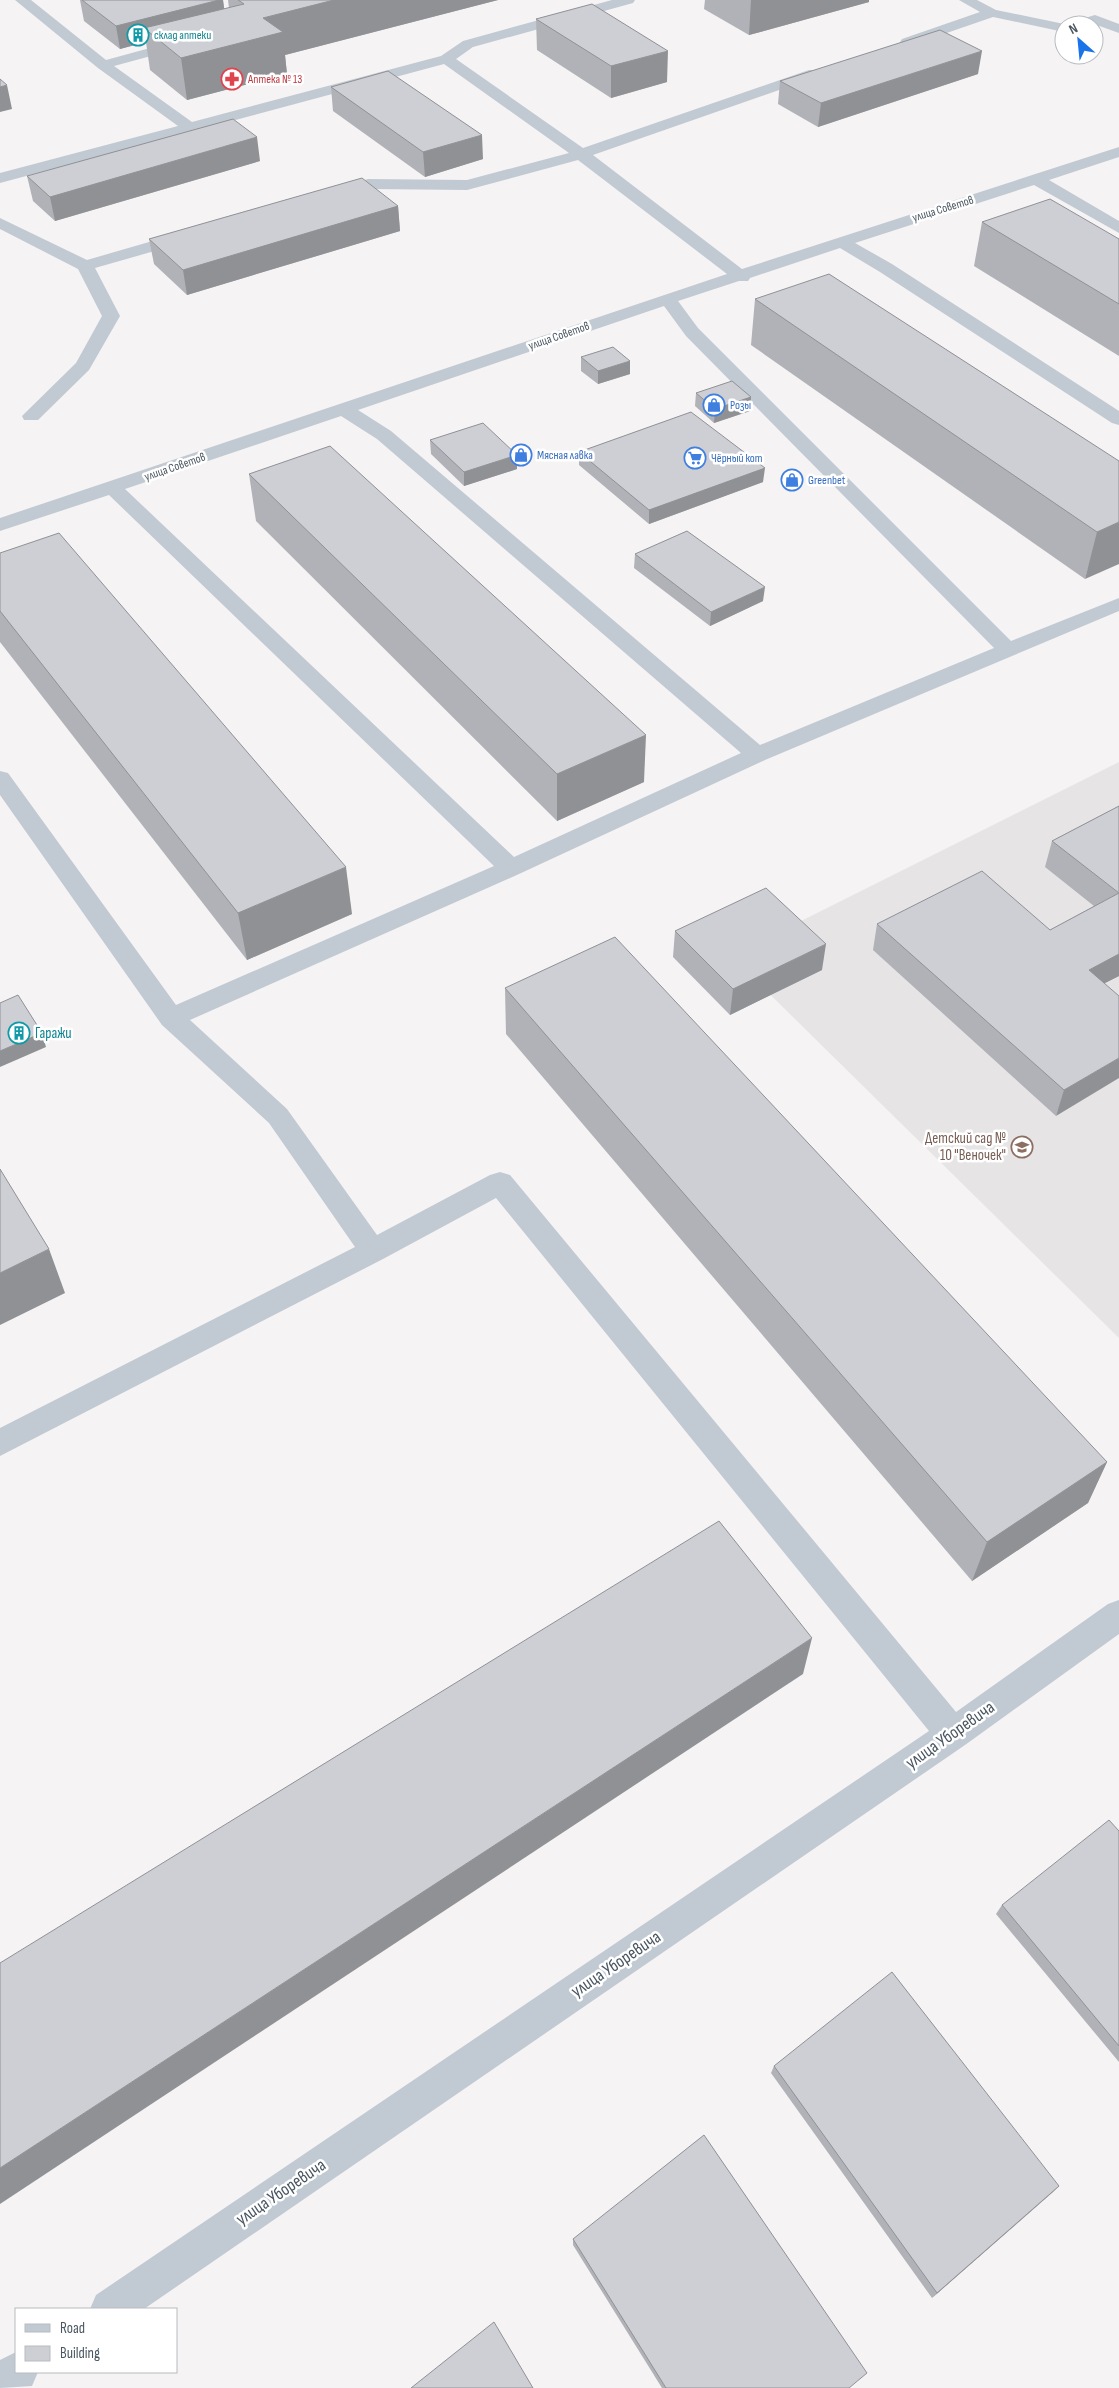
<svg xmlns="http://www.w3.org/2000/svg" width="1119" height="2388" font-family="'Sofia Sans Condensed',sans-serif">
  <style>
    .education { fill: #e6e4e5 }
    .lines { fill: none; stroke-linecap: round; stroke-linejoin: round }
    .minor { fill: #c1cad2; fill-rule: evenodd }
    .wall { fill: #b0b2b7 }
    .shaded-wall { fill: #909195 }
    .building { fill: #cdcfd5; stroke: #909195 }
    .labels { text-anchor: middle; dominant-baseline: central; stroke-width: 5; stroke-linejoin: round; paint-order: stroke }
    .far-culture-label { font-size: 12px; fill: #0d838f; stroke: #fff; text-anchor: start }
    .far-health-label { font-size: 12px; fill: #be3a42; stroke: #fff; text-anchor: start }
    .far-street-label { font-size: 12px; fill: #4a5661; stroke: #fff }
    .far-shop-label { font-size: 12px; fill: #366cbe; stroke: #fff; text-anchor: start }
    .culture-label { font-size: 15px; fill: #0d838f; stroke: #fff; text-anchor: start }
    .education-label { font-size: 15px; fill: #785e54; stroke: #fff; text-anchor: end }
    .near-street-label { font-size: 18px; fill: #4a5661; stroke: #fff }
  </style>
  <rect width="100%" height="100%" fill="#f5f3f3"/>
  <polygon class="education" points="1119,762 1119,1338 731,956"/>
  <g class="lines">
    <g class="minor">
      <path d="M 15,0 L 31,0 L 106,60 L 183,39 L 188,40 L 190,43 L 188,46 L 114,66 L 192,122 L 441,56 L 463,41 L 612,0 L 635,0 L 633,3 L 473,47 L 456,59 L 583,148 L 809,70 L 819,70 L 821,73 L 819,76 L 593,155 L 742,269 L 1119,147 L 1119,157 L 1049,180 L 1119,221 L 1119,233 L 1034,185 L 855,243 L 892,264 L 1119,411 L 1119,425 L 1112,423 L 880,272 L 840,248 L 750,278 L 748,281 L 739,281 L 678,301 L 698,328 L 1011,641 L 1119,598 L 1119,611 L 765,760 L 519,874 L 190,1020 L 287,1109 L 377,1235 L 490,1175 L 500,1172 L 510,1175 L 956,1712 L 1108,1604 L 1119,1600 L 1119,1634 L 965,1745 L 144,2309 L 90,2309 L 96,2295 L 929,1731 L 496,1198 L 383,1259 L 0,1456 L 0,1428 L 355,1247 L 269,1123 L 162,1025 L 0,795 L 0,771 L 8,773 L 176,1005 L 494,866 L 109,495 L 0,531 L 0,518 L 727,274 L 578,160 L 467,190 L 369,189 L 334,199 L 328,197 L 326,194 L 328,191 L 368,179 L 467,180 L 569,153 L 444,64 L 0,183 L 0,173 L 178,126 L 98,68 ZM 664,306 L 686,336 L 994,648 L 760,745 L 391,431 L 358,410 ZM 341,416 L 377,439 L 741,753 L 514,857 L 125,489 Z"/>
      <polygon points="959,0 977,0 996,10 1069,25 1071,22 1095,15 1119,24 1119,33 1094,24 1091,25 1064,25 1064,32 993,17 912,45 902,45 900,42 902,39 980,12"/>
      <polygon points="0,218 87,260 187,231 193,232 195,236 193,240 95,268 120,316 89,370 38,420 24,420 22,416 76,363 102,316 78,269 0,229"/>
      <polygon points="16,2352 16,2372 38,2372 32,2386 0,2388 0,2360"/>
    </g>
  </g>
  <g class="wall">
    <polygon points="80,0 223,0 224,9 229,8 228,0 498,0 285,55 287,74 187,100 150,70 146,42 120,49 84,21"/>
    <polygon points="705,0 869,0 869,2 749,35 704,9"/>
    <polygon points="536,19 667,82 611,98 537,50"/>
    <polygon points="978,74 818,127 778,104 780,81"/>
    <polygon points="331,87 483,159 425,177 333,111"/>
    <polygon points="260,161 55,221 33,201 27,176"/>
    <polygon points="398,206 400,231 187,295 154,264 149,239"/>
    <polygon points="982,222 1119,239 1119,356 974,266"/>
    <polygon points="755,299 1119,461 1085,579 751,345"/>
    <polygon points="581,357 630,374 598,384 581,371"/>
    <polygon points="696,393 751,397 750,411 714,423 695,406"/>
    <polygon points="430,440 517,469 464,486 431,454"/>
    <polygon points="579,452 763,482 649,524 579,465"/>
    <polygon points="249,474 644,782 557,821 256,521"/>
    <polygon points="0,553 352,914 247,960 0,642"/>
    <polygon points="635,554 763,601 710,626 634,568"/>
    <polygon points="1119,806 1119,976 1105,983 1056,1116 873,950 877,924 1050,930 1094,906 1045,867 1052,841"/>
    <polygon points="675,931 822,970 730,1015 673,957"/>
    <polygon points="505,988 1107,1462 1088,1503 972,1581 506,1034"/>
    <polygon points="1119,1831 1119,2062 996,1914 1002,1905"/>
    <polygon points="774,2066 1059,2186 932,2298 771,2073"/>
    <polygon points="573,2239 850,2388 662,2388 573,2245"/>
  </g>
  <g class="shaded-wall">
    <polygon points="219,0 223,0 226,22 144,28 146,42 120,49 116,26"/>
    <polygon points="334,0 498,0 285,55 287,74 187,100 181,58 263,18"/>
    <polygon points="751,0 869,0 869,2 749,35"/>
    <polygon points="668,51 667,82 611,98 611,66"/>
    <polygon points="982,51 978,74 818,127 821,103"/>
    <polygon points="7,85 12,109 0,112 0,87"/>
    <polygon points="482,135 483,159 425,177 423,152"/>
    <polygon points="257,137 260,161 55,221 50,197"/>
    <polygon points="398,206 400,231 187,295 183,270"/>
    <polygon points="630,361 630,374 598,384 598,371"/>
    <polygon points="751,397 750,411 714,423 715,409"/>
    <polygon points="517,455 517,469 464,486 464,472"/>
    <polygon points="765,468 763,482 649,524 649,510"/>
    <polygon points="1119,522 1119,564 1085,579 1097,532"/>
    <polygon points="765,587 763,601 710,626 711,612"/>
    <polygon points="646,735 644,782 557,821 557,774"/>
    <polygon points="346,867 352,914 247,960 238,913"/>
    <polygon points="826,944 822,970 730,1015 733,989"/>
    <polygon points="1119,954 1119,976 1081,995 1089,970"/>
    <polygon points="42,1033 46,1047 0,1067 0,1051"/>
    <polygon points="1119,1058 1119,1078 1056,1116 1064,1090"/>
    <polygon points="49,1249 65,1293 0,1325 0,1273"/>
    <polygon points="1107,1462 1088,1503 972,1581 987,1542"/>
    <polygon points="812,1638 803,1674 0,2204 0,2168"/>
    <polygon points="1059,2186 1053,2192 932,2298 937,2293"/>
  </g>
  <g class="building">
    <polygon points="82,0 219,0 116,26"/>
    <polygon points="238,0 334,0 263,18 283,32 181,58 144,28 244,4"/>
    <polygon points="592,4 668,51 611,66 536,19"/>
    <polygon points="940,30 982,51 821,103 780,81"/>
    <polygon points="388,71 482,135 423,152 331,87"/>
    <polygon points="0,79 7,85 0,87"/>
    <polygon points="233,119 257,137 50,197 27,176"/>
    <polygon points="362,178 398,206 183,270 149,239"/>
    <polygon points="1050,199 1119,239 1119,304 982,222"/>
    <polygon points="829,274 1119,461 1119,522 1097,532 755,299"/>
    <polygon points="613,347 630,361 598,371 581,357"/>
    <polygon points="732,381 751,397 715,409 696,393"/>
    <polygon points="691,412 765,468 649,510 579,452"/>
    <polygon points="483,423 517,455 464,472 430,440"/>
    <polygon points="330,446 646,735 557,774 249,474"/>
    <polygon points="687,531 765,587 711,612 635,554"/>
    <polygon points="59,533 346,867 238,913 0,611 0,553"/>
    <polygon points="1119,806 1119,954 1089,970 1119,996 1119,1058 1064,1090 877,924 982,871 1050,930 1119,893 1052,841"/>
    <polygon points="766,888 826,944 733,989 675,931"/>
    <polygon points="615,937 1107,1462 987,1542 505,988"/>
    <polygon points="18,995 42,1033 0,1051 0,1003"/>
    <polygon points="0,1169 49,1249 0,1273"/>
    <polygon points="719,1521 812,1638 0,2168 0,1963"/>
    <polygon points="1109,1820 1119,1831 1119,2046 1002,1905"/>
    <polygon points="892,1972 1059,2186 937,2293 774,2066"/>
    <polygon points="704,2135 867,2373 849,2388 666,2388 573,2239"/>
    <polygon points="494,2322 533,2388 411,2388"/>
  </g>
  <defs>
    <g id="building-ring" transform="scale(1.125)"><circle r="9.5" fill="#fff" stroke="#0f9aa8" stroke-width="1.5"/><path d="M-4-6H4V6H1V3H-1V6H-4ZM-2.5-4.3h1.7v1.8h-1.7ZM.8-4.3h1.7v1.8H.8ZM-2.5-1h1.7V.8h-1.7ZM.8-1h1.7V.8H.8Z" fill="#0f9aa8"/></g>
    <g id="pharmacy-ring" transform="scale(1.125)"><circle r="9.5" fill="#fff" stroke="#e0444e" stroke-width="1.5"/><path d="M-2-6h4v4h4v4h-4v4h-4v-4h-4v-4h4Z" fill="#e0444e"/></g>
    <g id="shop-ring" transform="scale(1.125)"><circle r="9.5" fill="#fff" stroke="#3f7fe0" stroke-width="1.5"/><path d="M-5-2.5h2.3a2.7 3.5 0 0 1 5.4 0H5L5.5 6h-11ZM-1.5-2.5h3a1.5 2.3 0 0 0-3 0Z" fill="#3f7fe0"/></g>
    <g id="supermarket-ring" transform="scale(1.125)"><circle r="9.5" fill="#fff" stroke="#3f7fe0" stroke-width="1.5"/><path d="M-6-5.5h2.5l.6 2H6L4.5 2H-2.5L-4.4-4H-6ZM-1.5 3.2a1.3 1.3 0 1 0 .1 0ZM3 3.2a1.3 1.3 0 1 0 .1 0Z" fill="#3f7fe0"/></g>
    <g id="school-ring" transform="scale(1.125)"><circle r="9.5" fill="#fff" stroke="#8d6e63" stroke-width="1.5"/><path d="M0-5L7-2L0 1L-7-2ZM-4 1L0 2.5L4 1V4Q0 6-4 4Z" fill="#8d6e63"/></g>
  </defs>
  <g fill-rule="evenodd">
    <use href="#building-ring" x="138" y="35"/>
    <use href="#pharmacy-ring" x="232" y="79"/>
    <use href="#shop-ring" x="714" y="405"/>
    <use href="#shop-ring" x="521" y="455"/>
    <use href="#supermarket-ring" x="695" y="458"/>
    <use href="#shop-ring" x="792" y="480"/>
    <use href="#building-ring" x="19" y="1033"/>
    <use href="#school-ring" x="1022" y="1147"/>
  </g>
  <g class="labels">
    <g class="far-culture-label">
      <text x="154" y="35">склад аптеки</text>
    </g>
    <g class="far-health-label">
      <text x="248" y="79">Аптека № 13</text>
    </g>
    <g class="far-street-label">
      <text transform="translate(943 209) rotate(-17)">улица Советов</text>
      <text transform="translate(559 336) rotate(-19)">улица Советов</text>
      <text transform="translate(175 467) rotate(-19)">улица Советов</text>
    </g>
    <g class="far-shop-label">
      <text x="730" y="405">Розы</text>
      <text x="537" y="455">Мясная лавка</text>
      <text x="711" y="458">Чёрный кот</text>
      <text x="808" y="480">Greenbet</text>
    </g>
    <g class="culture-label">
      <text x="35" y="1033">Гаражи</text>
    </g>
    <g class="education-label">
      <text x="1006" y="1138">Детский сад №<tspan x="1006" dy="17">10 "Веночек"</tspan></text>
    </g>
    <g class="near-street-label">
      <text transform="translate(950 1735) rotate(-35)">улица Уборевича</text>
      <text transform="translate(616 1964) rotate(-34)">улица Уборевича</text>
      <text transform="translate(281 2192) rotate(-34)">улица Уборевича</text>
    </g>
  </g>
  <rect x="15" y="2308" width="162" height="65" fill="#ffffff" stroke="#b7bbc0"/>
  <rect x="25" y="2324" width="25" height="8" fill="#c1cad2" stroke="#b7bbc0"/>
  <text x="60" y="2333" font-size="15" fill="#4a5661">Road</text>
  <rect x="25" y="2346" width="25" height="15" fill="#cdcfd5" stroke="#b7bbc0"/>
  <text x="60" y="2358" font-size="15" fill="#4a5661">Building</text>
  <g transform="translate(1079 40) rotate(333)"><circle r="24" fill="#ffffff" stroke="#b7bbc0"/>
  <path d="M0-4L9 19L0 12L-9 19Z" fill="#1a73e8"/>
  <text y="-8" font-size="14" font-weight="bold" text-anchor="middle" fill="#4a5661">N</text>
  </g>
</svg>
